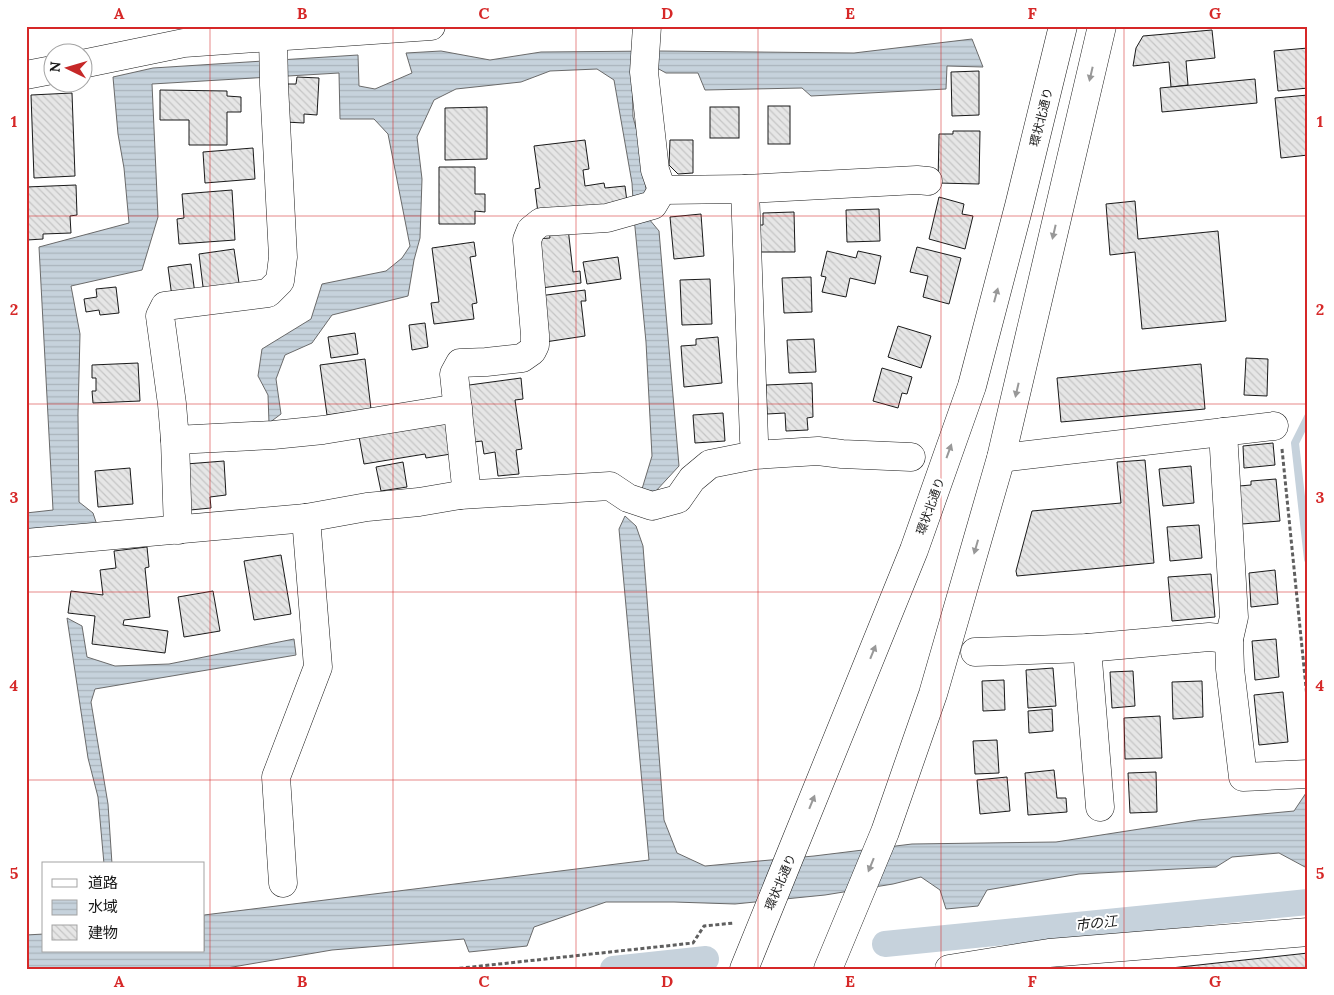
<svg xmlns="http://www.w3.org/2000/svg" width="1334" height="995" font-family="Lora,'Noto Sans JP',serif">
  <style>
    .water { fill: url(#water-rules); stroke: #6a6a6a }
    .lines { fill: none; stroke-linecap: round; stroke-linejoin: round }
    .stream { stroke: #c6d2dc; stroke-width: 8 }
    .canal { stroke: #c6d2dc; stroke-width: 26 }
    .building { fill: url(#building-back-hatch); stroke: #1a1a1a }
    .minor-casing { stroke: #1a1a1a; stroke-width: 29 }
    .major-casing { stroke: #1a1a1a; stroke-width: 29 }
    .highway-casing { stroke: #1a1a1a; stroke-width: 29 }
    .path { stroke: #5f5f5f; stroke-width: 3; stroke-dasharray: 4 2.5; stroke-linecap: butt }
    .minor { stroke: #fff; stroke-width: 28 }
    .major { stroke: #fff; stroke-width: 28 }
    .highway { stroke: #fff; stroke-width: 28 }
    .oneway { fill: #989898 }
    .grid { fill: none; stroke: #d62828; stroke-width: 1; stroke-opacity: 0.55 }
    .labels { text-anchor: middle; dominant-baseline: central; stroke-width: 4; stroke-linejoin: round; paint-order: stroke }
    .street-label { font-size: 12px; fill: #1a1a1a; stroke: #fff }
    .water-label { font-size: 14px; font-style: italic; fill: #1a1a1a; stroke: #fff }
    .neatline { fill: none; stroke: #d62828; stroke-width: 2 }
    .grid-label { font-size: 16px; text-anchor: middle; font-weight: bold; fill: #d62828 }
  </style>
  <defs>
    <pattern id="water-rules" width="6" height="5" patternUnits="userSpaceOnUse" patternTransform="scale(1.25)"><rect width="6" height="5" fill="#c6d2dc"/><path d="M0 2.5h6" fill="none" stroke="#aab4bc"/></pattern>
    <pattern id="building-back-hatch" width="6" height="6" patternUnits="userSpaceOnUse" patternTransform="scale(1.25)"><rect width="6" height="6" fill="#e6e6e6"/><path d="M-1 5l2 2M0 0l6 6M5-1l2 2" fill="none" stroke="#c5c5c5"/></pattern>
  </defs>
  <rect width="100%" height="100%" fill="#fff"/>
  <g class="water">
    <polygon points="972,39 983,67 947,66 946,89 811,96 802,88 705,90 698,73 666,73 657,68 632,70 633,117 642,149 649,219 659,231 679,466 655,492 642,489 652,456 646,342 634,217 632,183 614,80 597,69 550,71 521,82 456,89 434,100 417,137 422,179 420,238 414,260 408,296 332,315 312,343 285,355 276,379 281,414 269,423 268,395 258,376 262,349 311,319 322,284 386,271 402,258 410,246 388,134 374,119 340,119 339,73 152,84 158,217 142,270 71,286 80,334 78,414 79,502 93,513 97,525 26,531 26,513 53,510 39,247 129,223 124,168 118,134 113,77 153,68 358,55 359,86 375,89 412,73 406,53 441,51 490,60 541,52 658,51 854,53"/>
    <polygon points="625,516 636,526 643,546 664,820 677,853 705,866 814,856 912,844 1056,842 1198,820 1294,811 1308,790 1308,867 1305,867 1279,853 1232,857 1216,867 1079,874 987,890 978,906 946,909 940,890 921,877 893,884 825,895 735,904 674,902 606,902 534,927 527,946 469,952 464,939 332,950 221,969 26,969 26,935 44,934 44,951 204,951 204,915 649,860 619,529"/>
    <polygon points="67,618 82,626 87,657 115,666 169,664 294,639 296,655 95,689 91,702 108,804 112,864 104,864 98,797 88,758"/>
  </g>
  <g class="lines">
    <polyline class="stream" points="1308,417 1295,443 1308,559"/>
    <g class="canal">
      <polyline points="885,944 1308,902"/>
      <polyline points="613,969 706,959"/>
    </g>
  </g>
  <g class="building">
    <polygon points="1212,30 1215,58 1186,61 1188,85 1171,87 1169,62 1133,66 1136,48 1143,36"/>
    <polygon points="1308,48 1308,88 1278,91 1274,51"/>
    <polygon points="979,71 979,115 952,116 951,72"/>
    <polygon points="297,77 319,78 317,115 304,114 304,123 285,122 286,84 296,84"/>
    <polygon points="1255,79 1257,103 1162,112 1160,88"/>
    <polygon points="160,90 227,91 227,96 241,97 241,112 227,112 227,145 189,145 189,120 160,120"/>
    <polygon points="72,93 75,176 34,178 31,95"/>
    <polygon points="1308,95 1308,155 1281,158 1275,98"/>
    <rect x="768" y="106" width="22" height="38"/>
    <polygon points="487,107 487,159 445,160 445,108"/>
    <rect x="710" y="107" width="29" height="31"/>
    <polygon points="953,131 980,131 979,184 938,183 939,134 953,134"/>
    <polygon points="585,140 589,169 583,170 585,186 604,183 605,188 625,186 627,202 538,213 535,189 540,188 534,146"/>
    <polygon points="670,140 693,140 693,173 678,174 669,165"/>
    <polygon points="253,148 255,179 205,183 203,152"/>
    <polygon points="439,167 475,167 475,194 485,194 485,212 475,211 475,224 439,224"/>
    <polygon points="76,185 77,215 70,216 71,233 43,234 43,239 27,240 26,187"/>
    <polygon points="232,190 235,240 179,244 177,219 184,218 182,194"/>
    <polygon points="939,197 964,204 962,214 973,216 965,249 929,239"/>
    <polygon points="1135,201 1138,239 1218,231 1226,321 1142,329 1135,252 1110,255 1106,204"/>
    <polygon points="879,209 880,241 847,242 846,210"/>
    <polygon points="794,212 795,252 759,252 759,225 763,225 763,213"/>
    <polygon points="701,214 704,256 674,259 670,217"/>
    <polygon points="568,228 573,272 580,271 581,283 541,288 535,239 550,238 549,230"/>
    <polygon points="474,242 476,256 470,257 477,303 472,304 474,319 434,324 431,303 439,302 432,248"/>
    <polygon points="917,247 961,258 949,304 923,297 928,276 910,272"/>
    <polygon points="234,249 240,290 204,295 199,254"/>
    <polygon points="827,251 856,258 858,251 881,256 875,284 850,278 846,297 822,292 826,277 821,276"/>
    <polygon points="618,257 621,279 587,284 583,262"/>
    <polygon points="191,264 195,294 172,297 168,267"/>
    <polygon points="811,277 812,312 784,313 782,278"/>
    <polygon points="710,279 712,324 682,325 680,280"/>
    <polygon points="116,287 119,313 100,315 99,310 86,312 84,299 97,297 96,289"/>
    <polygon points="585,290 586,301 581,301 585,336 545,342 539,296"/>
    <polygon points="425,323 428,347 412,350 409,325"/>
    <polygon points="898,326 931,336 921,368 888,357"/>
    <polygon points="355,333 358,354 331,358 328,337"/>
    <polygon points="718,337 722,383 684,387 681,346 696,345 696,339"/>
    <polygon points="814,339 816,372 789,373 787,340"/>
    <polygon points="1246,358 1268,359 1267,396 1244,395"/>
    <polygon points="365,359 371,409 327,415 320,365"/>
    <polygon points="138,363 140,401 93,403 92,391 96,391 96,378 92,378 92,365"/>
    <polygon points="1201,364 1205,409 1061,422 1057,378"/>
    <polygon points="882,368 912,377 907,394 902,393 898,408 873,401"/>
    <polygon points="521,378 523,399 515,400 522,449 516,450 519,474 498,476 495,452 484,454 482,441 474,442 462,386"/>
    <polygon points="812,383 813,417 807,418 808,430 786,431 785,413 767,414 766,385"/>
    <polygon points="723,413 725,441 695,443 693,415"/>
    <polygon points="445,417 451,454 426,458 425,454 364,464 358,431"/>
    <polygon points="1273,443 1275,465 1244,468 1243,446"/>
    <polygon points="1145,460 1154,563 1017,576 1016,571 1032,511 1121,503 1117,462"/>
    <polygon points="224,461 226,495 210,497 211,508 190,510 186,464"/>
    <polygon points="403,462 407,487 381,491 376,467"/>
    <polygon points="1191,466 1194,503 1163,506 1159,469"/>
    <polygon points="130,468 133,504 98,507 95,471"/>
    <polygon points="1276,479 1280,521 1242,524 1239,486 1251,485 1251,481"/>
    <polygon points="1199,525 1202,558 1170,561 1167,527"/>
    <polygon points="147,547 149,567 145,568 150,617 124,620 123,625 168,631 165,653 92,644 95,616 68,613 71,591 103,595 100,570 116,568 114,551"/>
    <polygon points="281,555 291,614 254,620 244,561"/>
    <polygon points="1275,570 1278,604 1251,607 1249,573"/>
    <polygon points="1211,574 1215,617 1172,621 1168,577"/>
    <polygon points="213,591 220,631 184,637 178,597"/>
    <polygon points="1276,639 1279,677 1255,680 1252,641"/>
    <polygon points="1053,668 1056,706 1028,708 1026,670"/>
    <polygon points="1133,671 1135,706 1112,708 1110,672"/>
    <polygon points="1004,680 1005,710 983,711 982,681"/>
    <polygon points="1202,681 1203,717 1173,719 1172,682"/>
    <polygon points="1283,692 1288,742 1259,745 1254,695"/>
    <polygon points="1052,709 1053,731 1029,733 1028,711"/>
    <polygon points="1160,716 1162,758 1125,759 1124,718"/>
    <polygon points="997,740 999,773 975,774 973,741"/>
    <polygon points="1054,770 1057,798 1066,798 1067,812 1028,815 1025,773"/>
    <polygon points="1156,772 1157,812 1130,813 1128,773"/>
    <polygon points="1007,777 1010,811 980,814 977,780"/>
    <polygon points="1308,953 1308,969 1162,969"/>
  </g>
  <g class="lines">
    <g class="minor-casing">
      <g id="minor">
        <polyline points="647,26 644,72 655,170 662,190 745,189 754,440"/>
        <polyline points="273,37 274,85 283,257 280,281 268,293 165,306 160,316 172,404 175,440 273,435 323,430 458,408"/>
        <polyline points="745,189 917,180 928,181"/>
        <polyline points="1223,432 1234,617 1229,639 1230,669 1243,777 1308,774"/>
        <polyline points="175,440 178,530"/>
        <polyline points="1001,458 1274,426"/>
        <polyline points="460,495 466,486 454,374 460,363 486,362 522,358 532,351 535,345 535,335 527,240 531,230 541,222 607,218 653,205 662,190"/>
        <polyline points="26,543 306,518 367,507 419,502 460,495 610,486 628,498 652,506 678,499 692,479 710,464 755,455 818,451 842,454 911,457"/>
        <polyline points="1087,648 1100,807"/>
        <polyline points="975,652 1087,648 1209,637 1229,639"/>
        <polyline points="283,883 276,777 318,667 306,518"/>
        <polyline points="949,969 1049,953 1308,932"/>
      </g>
    </g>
    <g class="major-casing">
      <g id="major">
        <polyline points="82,64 184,43 431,26"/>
        <polyline points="26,75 52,70"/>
      </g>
    </g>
    <g class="highway-casing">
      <g id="highway">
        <polyline points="744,969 914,550 972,386 1019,206 1063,26"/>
        <polyline points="828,969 885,832 933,694 1001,458 1102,26"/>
      </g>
    </g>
    <g class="path">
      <polyline points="1282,449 1308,707"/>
      <polyline points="453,969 693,943 704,926 734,923"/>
    </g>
    <use href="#minor" class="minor"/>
    <use href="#major" class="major"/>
    <use href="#highway" class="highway"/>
  </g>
  <defs><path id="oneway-solid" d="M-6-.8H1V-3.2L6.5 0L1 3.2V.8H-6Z" transform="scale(1.25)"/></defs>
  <g class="oneway">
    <use href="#oneway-solid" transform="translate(1091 74) rotate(103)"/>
    <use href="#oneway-solid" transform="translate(1054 232) rotate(103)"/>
    <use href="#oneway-solid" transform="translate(996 295) rotate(-75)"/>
    <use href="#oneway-solid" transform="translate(1017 390) rotate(103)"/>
    <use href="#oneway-solid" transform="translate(949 451) rotate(-70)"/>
    <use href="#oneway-solid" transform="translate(976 547) rotate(106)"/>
    <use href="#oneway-solid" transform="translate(873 652) rotate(-68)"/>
    <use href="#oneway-solid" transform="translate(812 802) rotate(-68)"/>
    <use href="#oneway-solid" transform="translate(871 865) rotate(112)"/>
  </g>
  <path class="grid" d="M 210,26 L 210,969M 393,26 L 393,969M 576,26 L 576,969M 758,26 L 758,969M 941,26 L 941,969M 1124,26 L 1124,969M 26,216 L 1308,216M 26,404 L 1308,404M 26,592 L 1308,592M 26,780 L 1308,780"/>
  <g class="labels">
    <g class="street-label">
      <text transform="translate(1041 117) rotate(-76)">環状北通り</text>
      <text transform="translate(930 506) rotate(-70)">環状北通り</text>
      <text transform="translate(780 882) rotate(-67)">環状北通り</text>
    </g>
    <g class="water-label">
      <text transform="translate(1096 923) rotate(-6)">市の江</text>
    </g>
  </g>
  <rect width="1334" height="995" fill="none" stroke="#ffffff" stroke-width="55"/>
  <rect x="42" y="862" width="162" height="90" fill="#ffffff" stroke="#a3a3a3"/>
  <rect x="52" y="879" width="25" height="8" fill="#ffffff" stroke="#a3a3a3"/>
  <text x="88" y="888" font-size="15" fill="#1a1a1a">道路</text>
  <rect x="52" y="900" width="25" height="15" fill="url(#water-rules)" stroke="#a3a3a3"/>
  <text x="88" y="912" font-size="15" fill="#1a1a1a">水域</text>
  <rect x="52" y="925" width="25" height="15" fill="url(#building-back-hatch)" stroke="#a3a3a3"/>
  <text x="88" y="938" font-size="15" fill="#1a1a1a">建物</text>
  <g transform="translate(68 68) rotate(275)"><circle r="24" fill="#ffffff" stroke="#a3a3a3"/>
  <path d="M0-4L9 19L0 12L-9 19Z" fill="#c62828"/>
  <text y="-8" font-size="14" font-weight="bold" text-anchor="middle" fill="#1a1a1a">N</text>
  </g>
  <rect x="28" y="28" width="1278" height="940" class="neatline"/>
  <g class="grid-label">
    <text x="119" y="19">A</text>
    <text x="302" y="19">B</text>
    <text x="484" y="19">C</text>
    <text x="667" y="19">D</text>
    <text x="850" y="19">E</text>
    <text x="1032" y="19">F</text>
    <text x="1215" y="19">G</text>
    <text x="14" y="127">1</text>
    <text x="1320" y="127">1</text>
    <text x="14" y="315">2</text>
    <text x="1320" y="315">2</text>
    <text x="14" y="503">3</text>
    <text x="1320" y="503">3</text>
    <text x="14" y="691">4</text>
    <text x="1320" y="691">4</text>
    <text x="14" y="879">5</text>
    <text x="1320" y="879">5</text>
    <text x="119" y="987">A</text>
    <text x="302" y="987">B</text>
    <text x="484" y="987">C</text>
    <text x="667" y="987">D</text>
    <text x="850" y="987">E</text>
    <text x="1032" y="987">F</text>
    <text x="1215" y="987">G</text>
  </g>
</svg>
